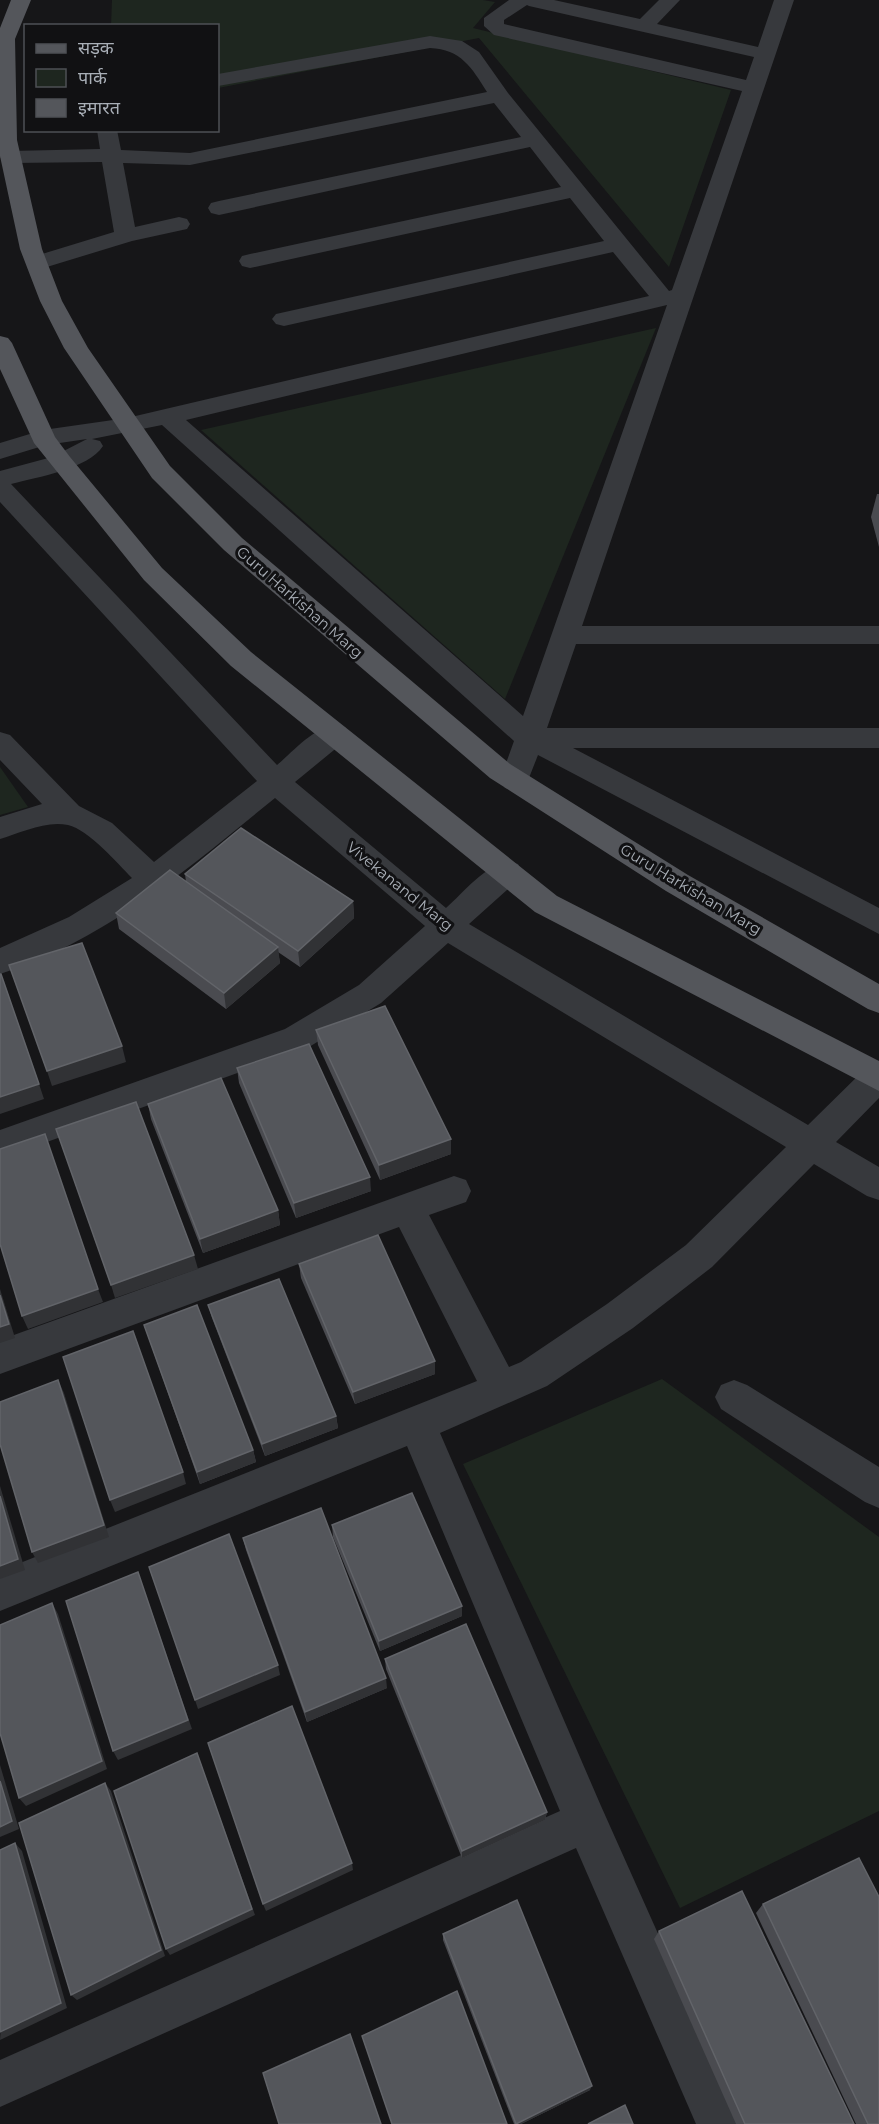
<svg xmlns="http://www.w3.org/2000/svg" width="879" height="2124" font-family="Montserrat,'Noto Sans Devanagari',sans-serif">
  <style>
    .green { fill: #1e261f }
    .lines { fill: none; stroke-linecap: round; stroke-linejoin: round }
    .minor { fill: #37393d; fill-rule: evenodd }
    .major { fill: #54565b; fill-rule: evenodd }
    .wall { fill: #4a4b50 }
    .shaded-wall { fill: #313235 }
    .building { fill: #54565b; stroke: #626469; stroke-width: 1.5 }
    .labels { text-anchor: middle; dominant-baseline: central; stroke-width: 6; stroke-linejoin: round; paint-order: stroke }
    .street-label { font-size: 15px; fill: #a9afb7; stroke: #111113 }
  </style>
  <rect width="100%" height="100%" fill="#161618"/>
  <g class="green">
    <polygon points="112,0 483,0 495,2 473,28 731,90 669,267 479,38 218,88 218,26 111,26"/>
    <polygon points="656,328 505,699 201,430"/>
    <polygon points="0,767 28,807 0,815"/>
    <polygon points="662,1379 879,1537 879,1811 680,1908 463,1464"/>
  </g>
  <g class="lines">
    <g class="minor">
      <path d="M 509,0 L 554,0 L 640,19 L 659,0 L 680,0 L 657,24 L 758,47 L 774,0 L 794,0 L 582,626 L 879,626 L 879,644 L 576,644 L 547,728 L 879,728 L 879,748 L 573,748 L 879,908 L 879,934 L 538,755 L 525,788 L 515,791 L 505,788 L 500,780 L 514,741 L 162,425 L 92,439 L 100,441 L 103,446 C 88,469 38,477 11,484 L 277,765 C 295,750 320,719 345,727 L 349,734 L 345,741 L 295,782 L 446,908 C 465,892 491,856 518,864 L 522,872 L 518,880 L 469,924 L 808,1125 L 867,1067 L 879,1063 L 879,1098 L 836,1142 L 879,1167 L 879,1200 L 867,1196 L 814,1164 L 712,1267 L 633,1328 L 547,1386 L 440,1433 L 601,1806 L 743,2124 L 696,2124 L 576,1848 L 0,2107 L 0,2060 L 560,1811 L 407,1446 L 0,1611 L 0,1571 L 477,1381 L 399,1227 L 0,1374 L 0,1340 L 454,1176 L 466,1180 L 471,1191 L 466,1202 L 429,1215 L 509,1367 L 521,1362 L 607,1304 L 686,1245 L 786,1147 L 448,943 L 381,1003 L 309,1047 L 0,1159 L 0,1130 L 285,1029 L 359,985 L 425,926 L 275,798 C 190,867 106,940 0,974 L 0,948 L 69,917 L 132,878 C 117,863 89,830 68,825 C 46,820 20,833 0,839 L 0,817 L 42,804 L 0,760 L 0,732 L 10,735 L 79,806 L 112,823 L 154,862 L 257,781 L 0,502 L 0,471 L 52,457 L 87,439 L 46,445 L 0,459 L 0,443 L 43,430 L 127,418 L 649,296 L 613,252 L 284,326 L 276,324 L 272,319 L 276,314 L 604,241 L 570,198 L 250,268 L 242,266 L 239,261 L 242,256 L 250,254 L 561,187 L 530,147 L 219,215 L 211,213 L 208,208 L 211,203 L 219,201 L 521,137 L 494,103 L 190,165 L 123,163 L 135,227 L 179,217 L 187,219 L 190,224 L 187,229 L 132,241 L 37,270 L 29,268 L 26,263 L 29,258 L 114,232 L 102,162 L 11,163 L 4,161 L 0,157 L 4,153 L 11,151 L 100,149 L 97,130 L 117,130 L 121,150 L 190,153 L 487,92 C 472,68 461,49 430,48 L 218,86 L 218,74 L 430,36 L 462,41 L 479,52 L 508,93 L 669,291 L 672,290 L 742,91 L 494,35 L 484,26 L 484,18 ZM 527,5 L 529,6 L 754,57 L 746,80 L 504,24 L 504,20 ZM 667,305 L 523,716 L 186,420 Z"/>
      <polygon points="734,1380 747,1385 879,1467 879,1508 865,1502 721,1409 715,1397 721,1385"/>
    </g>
    <g class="major">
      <polygon points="11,0 31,0 15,39 17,140 42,249 62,301 88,348 170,466 242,538 510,764 688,875 879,984 879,1013 868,1009 666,891 490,778 224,550 152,478 64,348 40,301 20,249 0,156 0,28"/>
      <polygon points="0,336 8,338 12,343 55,437 70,457 162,568 251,652 557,896 879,1061 879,1091 535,912 231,666 144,580 34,443 0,369"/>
    </g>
  </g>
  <g class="wall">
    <polygon points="877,494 879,494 879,547 871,517"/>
    <polygon points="185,874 353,901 354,918 300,967 278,952 280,963 226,1009 119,929 116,913 186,882"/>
    <polygon points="316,1030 451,1139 451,1154 380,1180 318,1045"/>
    <polygon points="237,1068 371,1191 296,1218 239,1083"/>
    <polygon points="148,1104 278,1210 280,1225 203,1253 151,1119"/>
    <polygon points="299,1264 435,1361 435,1374 355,1404 301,1278"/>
    <polygon points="208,1305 336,1416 338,1428 265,1456 212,1318"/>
    <polygon points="144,1325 253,1450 256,1462 200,1484"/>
    <polygon points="332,1525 462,1616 380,1651 333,1537"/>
    <polygon points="243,1538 387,1688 307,1722 246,1550"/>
    <polygon points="385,1659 547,1812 545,1820 462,1858 386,1669"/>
    <polygon points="763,1904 879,2124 856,2124 756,1913"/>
    <polygon points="659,1931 854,2124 736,2124 654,1939"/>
    <polygon points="443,1934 590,2090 521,2124 514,2124 443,1940"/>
  </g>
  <g class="shaded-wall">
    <polygon points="353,901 354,918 300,967 298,951"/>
    <polygon points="278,947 280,963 226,1009 224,993"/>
    <polygon points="122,1046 126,1062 52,1086 47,1071"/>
    <polygon points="39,1084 44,1099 0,1114 0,1097"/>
    <polygon points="451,1139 451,1154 380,1180 379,1165"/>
    <polygon points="370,1177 371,1191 296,1218 294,1203"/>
    <polygon points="278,1210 280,1225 203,1253 200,1239"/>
    <polygon points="194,1255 198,1269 115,1298 111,1285"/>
    <polygon points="0,1289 15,1338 0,1343"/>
    <polygon points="98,1289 103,1302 28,1329 22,1316"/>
    <polygon points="435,1361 435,1374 355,1404 353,1392"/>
    <polygon points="58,1380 64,1393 109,1537 38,1563 32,1552"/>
    <polygon points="336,1416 338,1428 265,1456 262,1444"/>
    <polygon points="253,1450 256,1462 200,1484 197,1472"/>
    <polygon points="183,1472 186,1484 115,1512 110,1500"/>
    <polygon points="0,1486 25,1570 0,1579"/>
    <polygon points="138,1572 192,1729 118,1760 113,1751"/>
    <polygon points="52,1603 58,1614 107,1769 26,1806 19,1798"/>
    <polygon points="462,1606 462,1616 380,1651 379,1641"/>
    <polygon points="278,1665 280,1675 198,1709 195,1700"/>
    <polygon points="386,1678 387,1688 307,1722 305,1712"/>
    <polygon points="197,1753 255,1915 170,1955 166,1949"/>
    <polygon points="0,1765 19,1829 0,1837"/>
    <polygon points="105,1783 111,1791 165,1956 77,2000 71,1995"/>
    <polygon points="547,1812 545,1820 462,1858 462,1851"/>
    <polygon points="15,1843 22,1851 67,2008 0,2040"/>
    <polygon points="352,1863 353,1870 266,1911 263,1904"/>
    <polygon points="592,2086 590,2090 521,2124 516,2124"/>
  </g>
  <g class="building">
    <polygon points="241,828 353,901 298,951 185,874"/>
    <polygon points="170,870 278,947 224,993 116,913"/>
    <polygon points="82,943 122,1046 47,1071 9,965"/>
    <polygon points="0,974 1,974 39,1084 0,1097"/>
    <polygon points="385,1006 451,1139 379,1165 316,1030"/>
    <polygon points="309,1044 370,1177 294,1203 237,1068"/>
    <polygon points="221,1078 278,1210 200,1239 148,1104"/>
    <polygon points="136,1102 194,1255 111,1285 56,1129"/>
    <polygon points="45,1134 98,1289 22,1316 0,1244 0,1149"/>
    <polygon points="378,1235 435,1361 353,1392 299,1264"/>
    <polygon points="279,1279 336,1416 262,1444 208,1305"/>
    <polygon points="0,1295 9,1324 0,1327"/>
    <polygon points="197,1305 253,1450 197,1472 144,1325"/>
    <polygon points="133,1331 183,1472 110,1500 63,1357"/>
    <polygon points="58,1380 104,1525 32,1552 0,1444 0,1402"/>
    <polygon points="412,1493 462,1606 379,1641 332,1525"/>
    <polygon points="0,1496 18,1559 0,1566"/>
    <polygon points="321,1508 386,1678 305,1712 243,1538"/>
    <polygon points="229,1534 278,1665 195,1700 149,1567"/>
    <polygon points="138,1572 188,1720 113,1751 66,1601"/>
    <polygon points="52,1603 102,1761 19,1798 0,1733 0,1625"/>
    <polygon points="466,1624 547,1812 462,1851 385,1659"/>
    <polygon points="292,1706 352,1863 263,1904 208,1743"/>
    <polygon points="197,1753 252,1909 166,1949 114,1791"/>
    <polygon points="0,1781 12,1821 0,1827"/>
    <polygon points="105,1783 161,1950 71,1995 19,1823"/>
    <polygon points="15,1843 61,2003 0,2032 0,1850"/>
    <polygon points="859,1858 879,1897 879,2124 868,2124 763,1904"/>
    <polygon points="742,1891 854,2124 745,2124 659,1931"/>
    <polygon points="517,1900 592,2086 516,2124 443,1934"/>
    <polygon points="457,1991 507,2124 392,2124 362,2036"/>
    <polygon points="350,2034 381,2124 279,2124 263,2073"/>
    <polygon points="625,2105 633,2124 588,2124"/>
  </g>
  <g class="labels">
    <g class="street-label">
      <text transform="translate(300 602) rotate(41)">Guru Harkishan Marg</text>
      <text transform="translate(400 886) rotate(39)">Vivekanand Marg</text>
      <text transform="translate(691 889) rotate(31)">Guru Harkishan Marg</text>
    </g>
  </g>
  <rect x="24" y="24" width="195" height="108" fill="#111113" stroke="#4e5055" stroke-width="1.5"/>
  <rect x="36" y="44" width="30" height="9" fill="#54565b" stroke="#4e5055" stroke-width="1.5"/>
  <text x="78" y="54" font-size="18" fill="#a9afb7">सड़क</text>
  <rect x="36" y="69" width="30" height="18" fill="#1e261f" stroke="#4e5055" stroke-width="1.5"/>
  <text x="78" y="84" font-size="18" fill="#a9afb7">पार्क</text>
  <rect x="36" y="99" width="30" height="18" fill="#54565b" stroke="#4e5055" stroke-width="1.5"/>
  <text x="78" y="114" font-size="18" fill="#a9afb7">इमारत</text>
</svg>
